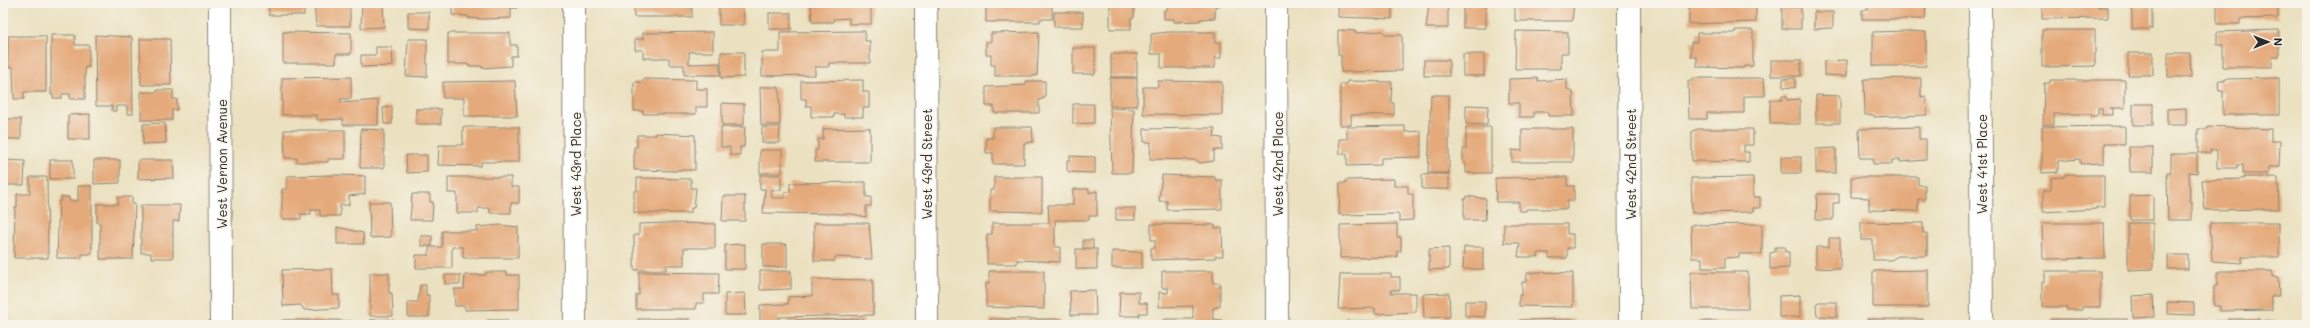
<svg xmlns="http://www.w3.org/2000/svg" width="2310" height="328" font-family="Mali,sans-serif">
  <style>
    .building { fill: #e5aa7b }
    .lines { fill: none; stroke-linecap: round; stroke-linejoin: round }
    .minor-casing { stroke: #8b8676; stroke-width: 24 }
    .major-casing { stroke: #8b8676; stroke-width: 24 }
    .minor { stroke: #fff; stroke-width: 22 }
    .major { stroke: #fff; stroke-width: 22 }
    .labels { text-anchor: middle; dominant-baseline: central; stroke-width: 3; stroke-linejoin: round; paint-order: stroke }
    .street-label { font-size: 13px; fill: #2b2b2b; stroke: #f7f3e8 }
  </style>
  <rect width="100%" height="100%" fill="#f7f3e8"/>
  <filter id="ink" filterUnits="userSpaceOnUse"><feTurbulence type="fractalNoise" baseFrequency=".025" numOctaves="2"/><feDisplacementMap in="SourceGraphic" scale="8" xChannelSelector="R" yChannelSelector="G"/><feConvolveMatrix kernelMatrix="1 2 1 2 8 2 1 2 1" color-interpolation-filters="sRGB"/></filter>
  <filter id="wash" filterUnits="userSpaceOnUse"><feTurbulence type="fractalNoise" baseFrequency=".012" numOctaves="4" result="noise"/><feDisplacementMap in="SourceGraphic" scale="16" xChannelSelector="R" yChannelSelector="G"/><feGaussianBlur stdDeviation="0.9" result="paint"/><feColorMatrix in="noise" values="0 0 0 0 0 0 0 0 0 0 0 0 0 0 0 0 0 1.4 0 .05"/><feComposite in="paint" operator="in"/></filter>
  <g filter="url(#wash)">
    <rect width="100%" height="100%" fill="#ebe1c0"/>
    <g id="blocks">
      <g class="building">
        <rect x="269" y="3" width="35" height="12"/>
        <polygon points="314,3 350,3 350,26 316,26"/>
        <polygon points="362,3 383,3 384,27 361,28"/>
        <polygon points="453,3 517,3 517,8 511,8 511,18 482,19 468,18 468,16 452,15"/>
        <rect x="634" y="3" width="58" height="14"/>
        <polygon points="719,3 743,3 744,25 719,25"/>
        <polygon points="811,3 871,3 871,24 849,24 849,18 833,19 834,22 812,22"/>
        <polygon points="986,3 1052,3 1052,19 1040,19 1040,22 986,22"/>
        <polygon points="1110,3 1134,3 1134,18 1131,18 1131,29 1110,29"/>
        <polygon points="1167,3 1220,3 1220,6 1215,6 1215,18 1200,19 1200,21 1174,22 1174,19 1164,19 1164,10 1167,10"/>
        <polygon points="1338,3 1389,3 1389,7 1392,7 1392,19 1338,17"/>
        <polygon points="1429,3 1448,3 1448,28 1426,28"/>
        <polygon points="1463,3 1486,5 1486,28 1463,28"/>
        <polygon points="1515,3 1574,3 1572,21 1515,21"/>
        <polygon points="1689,3 1756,3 1756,22 1689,24"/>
        <polygon points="1868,3 1926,3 1925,19 1862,19 1862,10 1868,10"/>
        <polygon points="2042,3 2098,3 2098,7 2108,7 2108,18 2042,19"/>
        <polygon points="2217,3 2278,3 2278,18 2240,19 2240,24 2217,24"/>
        <rect x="2132" y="6" width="20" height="23"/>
        <rect x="1782" y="7" width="19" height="22"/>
        <polygon points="408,12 429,12 429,29 408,28"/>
        <rect x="1054" y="12" width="29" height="15"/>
        <polygon points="1814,12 1833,12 1833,28 1814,29"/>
        <rect x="769" y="13" width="22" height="16"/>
        <polygon points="1338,30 1355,31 1355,33 1383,31 1386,35 1402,35 1402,71 1341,72 1341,55 1338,55"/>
        <polygon points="1735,30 1753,30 1753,66 1744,66 1744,68 1697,67 1697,57 1691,57 1691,42 1697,42 1697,33 1735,33"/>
        <polygon points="2042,30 2095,30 2095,66 2042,67"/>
        <polygon points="2279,30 2279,57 2272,57 2272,67 2223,67 2223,45 2217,45 2217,32"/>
        <polygon points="865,31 865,41 870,41 870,63 829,63 829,67 815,67 815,75 762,76 762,52 780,52 780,32"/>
        <polygon points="1516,31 1568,32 1568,53 1561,53 1561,69 1515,69"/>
        <polygon points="1906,31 1926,32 1926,66 1873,66 1873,32"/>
        <polygon points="283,32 351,33 351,54 336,54 336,63 283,63"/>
        <polygon points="713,32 713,52 689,52 689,64 720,63 720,75 684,75 684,65 669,65 669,58 643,58 643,50 635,50 635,39 643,39 643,33"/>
        <polygon points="1039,32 1037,76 995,76 995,65 991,65 991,55 986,55 986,42 991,42 991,33"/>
        <polygon points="1168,32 1215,32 1215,43 1221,42 1221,58 1215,58 1215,68 1161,68 1161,54 1151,54 1151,34"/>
        <polygon points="448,33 510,33 510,45 517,45 517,56 511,56 511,66 482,68 482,66 468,66 468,64 448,64"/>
        <polygon points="51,35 75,35 75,45 89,45 89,67 85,67 85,99 70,99 70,94 62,94 62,98 53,98 53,95 51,95"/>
        <polygon points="95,35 132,37 133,114 127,114 127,106 116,106 116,111 112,111 112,106 96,106"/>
        <polygon points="8,36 46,36 46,92 24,92 24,99 14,99 13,67 8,67"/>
        <polygon points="140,39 170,39 171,85 141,85"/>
        <polygon points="408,39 427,39 427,77 406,76"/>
        <polygon points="376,47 392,47 393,66 361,67 361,55 376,55"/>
        <rect x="1073" y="48" width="22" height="26"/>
        <polygon points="721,52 744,52 744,77 721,78"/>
        <rect x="2128" y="53" width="25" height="22"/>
        <polygon points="2168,53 2190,53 2191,77 2168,77"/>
        <rect x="1111" y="54" width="26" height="23"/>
        <rect x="1463" y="54" width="21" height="22"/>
        <rect x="1424" y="60" width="25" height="16"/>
        <rect x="1771" y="60" width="30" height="16"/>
        <polygon points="1847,60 1847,76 1824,75 1824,61"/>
        <polygon points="351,77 351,99 341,99 341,103 378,100 378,125 343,125 343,119 317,120 317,115 282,115 282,78"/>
        <rect x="1110" y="78" width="27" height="28"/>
        <polygon points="1538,78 1538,81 1567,79 1567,89 1573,92 1574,116 1548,116 1548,112 1534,112 1534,117 1519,117 1519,103 1509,103 1509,79"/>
        <polygon points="1693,78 1764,78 1765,96 1744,96 1744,113 1707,113 1707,119 1689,119 1688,81 1693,81"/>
        <polygon points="1795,78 1795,88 1783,87 1783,79"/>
        <polygon points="1921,78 1921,97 1926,96 1927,115 1874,117 1874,115 1865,115 1864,79"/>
        <polygon points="2279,78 2279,115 2223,115 2223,91 2219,91 2218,81 2224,81 2224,79"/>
        <polygon points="643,79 696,80 696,89 707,89 707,107 696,107 696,114 643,114 643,111 634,111 634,82 643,82"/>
        <polygon points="863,80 863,92 869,92 869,108 863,108 863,117 844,117 844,114 834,114 834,117 811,117 811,106 806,106 806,99 801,99 801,81"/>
        <polygon points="2050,80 2125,80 2125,108 2110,108 2113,109 2113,115 2102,115 2102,108 2098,108 2098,114 2096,116 2091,116 2091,114 2054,114 2054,125 2043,125 2044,83 2050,83"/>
        <polygon points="515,81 517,116 464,116 464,98 443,98 443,82"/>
        <polygon points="1026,81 1045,81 1045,98 1039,100 1039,113 994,113 994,106 986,106 986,87 1026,85"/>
        <polygon points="1158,81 1222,82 1222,115 1143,114 1143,87 1158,87"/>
        <polygon points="1347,81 1392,82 1391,103 1394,103 1394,115 1351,115 1351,125 1340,125 1340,84 1347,84"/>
        <polygon points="760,87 779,87 780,125 761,125"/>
        <polygon points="157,90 173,90 173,99 177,99 177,110 172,110 172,120 141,120 141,92 157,92"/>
        <polygon points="1431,95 1449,95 1449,173 1428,173"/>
        <polygon points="1816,95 1840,96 1840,123 1816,123"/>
        <polygon points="1782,96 1787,96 1787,100 1800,99 1800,124 1770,124 1770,100 1782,100"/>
        <polygon points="722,103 744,104 744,125 722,125"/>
        <polygon points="1073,104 1094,104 1094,123 1073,124"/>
        <rect x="2133" y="104" width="20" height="21"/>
        <polygon points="1466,105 1488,106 1487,125 1466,124"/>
        <polygon points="392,107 392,124 384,124 383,108"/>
        <polygon points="1110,108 1134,109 1132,173 1112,173"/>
        <polygon points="2186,108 2186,125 2167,125 2167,109"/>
        <rect x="416" y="109" width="25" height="15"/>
        <polygon points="90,114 90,139 68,139 68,115"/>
        <rect x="6" y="119" width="15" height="20"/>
        <polygon points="165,123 166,143 143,144 143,124"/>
        <polygon points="1405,126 1405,132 1421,131 1421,157 1381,158 1381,165 1347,166 1347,154 1340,154 1339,139 1347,139 1347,127"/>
        <polygon points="2125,126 2125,144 2104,144 2104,163 2080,164 2080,159 2058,161 2058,172 2042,173 2042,127"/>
        <polygon points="2208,126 2271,129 2271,141 2280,141 2279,167 2269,167 2269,174 2243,174 2243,165 2237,165 2237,168 2217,168 2217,150 2210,150 2210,153 2198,153 2198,129 2208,129"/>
        <polygon points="463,127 519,127 519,162 481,162 481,166 438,165 439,145 463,145"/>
        <polygon points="721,127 745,127 744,147 740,147 740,155 730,155 730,147 721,147"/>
        <polygon points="762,127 780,127 779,143 762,143"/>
        <polygon points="993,127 1032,127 1033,142 1024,143 1024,164 993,164 993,153 986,153 986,138 993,138"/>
        <polygon points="1466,127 1491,127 1491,173 1466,173 1466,163 1463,163 1463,149 1466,149"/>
        <polygon points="1919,127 1919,139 1926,139 1926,160 1900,162 1900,160 1892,160 1892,164 1873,164 1873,158 1860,158 1859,129"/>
        <polygon points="870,128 870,162 815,162 815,150 818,150 818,139 823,139 823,129"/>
        <polygon points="1197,128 1215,128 1214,137 1222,138 1222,150 1214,150 1214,161 1200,163 1197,160 1150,159 1151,142 1144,142 1144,129"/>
        <polygon points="361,129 384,130 384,168 360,168"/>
        <polygon points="1522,129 1573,129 1573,162 1512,162 1512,150 1522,151"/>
        <polygon points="1698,129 1753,129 1753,145 1744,145 1744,152 1749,152 1749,162 1692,161 1692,131"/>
        <polygon points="284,130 345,130 345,159 328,159 328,162 297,162 297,158 285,158"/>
        <polygon points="656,133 695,135 695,170 677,170 677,171 634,170 634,147 637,147 637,135 656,135"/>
        <polygon points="2129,147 2153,147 2153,172 2130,172"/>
        <polygon points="1836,148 1836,173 1816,173 1816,149"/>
        <rect x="760" y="150" width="22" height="23"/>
        <polygon points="2171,154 2197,154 2197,173 2189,172 2190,201 2192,201 2192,220 2168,220 2167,173 2171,173"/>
        <polygon points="406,155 427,155 427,172 407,173"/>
        <polygon points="1070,156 1095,157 1095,173 1069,172 1067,170 1067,160 1070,160"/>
        <rect x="1781" y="157" width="20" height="16"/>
        <polygon points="3,160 25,161 24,185 5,185"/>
        <rect x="50" y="160" width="23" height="19"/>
        <polygon points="94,160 120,160 120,183 94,184"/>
        <polygon points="138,160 173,160 174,178 138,179"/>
        <polygon points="1431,174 1449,174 1449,189 1422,189 1422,175"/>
        <polygon points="338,175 365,176 365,194 349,196 349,205 340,205 340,216 320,216 320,210 311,210 311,214 301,214 301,219 282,219 282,189 287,189 287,176"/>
        <polygon points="760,175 781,175 781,190 771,190 772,198 785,198 785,192 790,192 790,183 866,182 866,197 871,197 871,206 866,206 866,217 851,214 763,213 765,189 760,189"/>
        <polygon points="1162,175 1215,177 1215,180 1222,180 1222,209 1167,210 1167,201 1159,201"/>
        <polygon points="2064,175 2104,175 2104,207 2097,207 2097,209 2043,212 2043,190 2051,190 2051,178 2064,177"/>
        <polygon points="30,177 47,177 48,258 14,258 15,207 17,207 17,194 30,194"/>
        <polygon points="448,177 511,177 511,187 519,187 519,203 511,203 511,213 490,213 490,208 478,208 478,213 457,213 457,193 448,193"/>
        <polygon points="994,177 1042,177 1042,212 990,211 990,190 994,190"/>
        <polygon points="1567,177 1567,186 1574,186 1574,201 1567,201 1567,209 1526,209 1526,211 1519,211 1519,202 1496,202 1495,178"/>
        <polygon points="1753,177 1753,197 1760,197 1760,208 1753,208 1753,212 1692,213 1691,178"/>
        <polygon points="1851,177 1918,177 1918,185 1925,185 1925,199 1918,199 1918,210 1916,211 1869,210 1869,198 1851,197"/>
        <polygon points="2244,177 2278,177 2279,209 2205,210 2202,180 2244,179"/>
        <polygon points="637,178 691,179 691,188 696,188 694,208 691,208 691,213 634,213 634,191 637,191"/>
        <polygon points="1394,179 1394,186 1408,186 1408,194 1413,194 1413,220 1399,221 1399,214 1339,215 1340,183 1346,183 1346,180"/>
        <polygon points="78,186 92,186 92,254 82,254 82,258 57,258 59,201 61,201 61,197 69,197 69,201 78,201"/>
        <polygon points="1073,189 1089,189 1089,193 1097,191 1097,216 1089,216 1089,220 1055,220 1055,247 1060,247 1060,262 1017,260 1017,264 987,264 987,234 992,234 992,223 1049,223 1048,205 1073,205"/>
        <polygon points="412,194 430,194 430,202 433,202 432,220 410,220"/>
        <polygon points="1817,194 1839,194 1839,203 1833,203 1833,220 1816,220"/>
        <polygon points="2153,195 2153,220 2130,220 2130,196"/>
        <polygon points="723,196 745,196 745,221 722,221"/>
        <polygon points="1467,196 1486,199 1485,220 1464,220 1464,199 1466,199"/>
        <polygon points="118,197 132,197 132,204 135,204 133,259 100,259 100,223 97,223 97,204 118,204"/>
        <polygon points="369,202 390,202 391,237 370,238"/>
        <rect x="3" y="204" width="2" height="54"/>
        <polygon points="141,205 180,205 179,221 173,221 173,258 151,258 151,253 141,253"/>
        <rect x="1116" y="208" width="19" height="12"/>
        <polygon points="1861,222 1923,223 1923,233 1927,233 1927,256 1898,256 1891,260 1873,260 1873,240 1861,240"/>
        <polygon points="672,223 715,224 715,248 684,248 684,265 666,265 666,270 634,270 634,235 639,235 639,224"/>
        <polygon points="814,223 869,223 872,259 835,257 835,261 814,261"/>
        <polygon points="2042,223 2104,223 2105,258 2043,259"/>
        <polygon points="2128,223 2153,223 2153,269 2128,270"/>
        <polygon points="2210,223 2279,223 2279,257 2242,257 2242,263 2212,261"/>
        <polygon points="1151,224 1215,225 1215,228 1222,228 1223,256 1215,256 1215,258 1151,260 1151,248 1155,248 1155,240 1151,240"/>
        <polygon points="1397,224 1397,237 1401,237 1401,251 1397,251 1397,257 1340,258 1340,225"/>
        <polygon points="1504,224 1567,224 1567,234 1573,234 1573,248 1567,248 1567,258 1549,258 1549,253 1538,253 1538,257 1518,257 1520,243 1504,243"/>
        <polygon points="1762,224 1762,254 1739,254 1739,257 1725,258 1725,268 1702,268 1702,258 1692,258 1691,225"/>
        <polygon points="500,225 518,227 518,258 463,258 463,247 452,247 452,268 416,268 416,255 429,255 429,247 442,247 442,231 477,231 477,227"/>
        <polygon points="337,227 363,233 364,244 337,244"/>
        <rect x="421" y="236" width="11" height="10"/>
        <polygon points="1829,238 1840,238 1840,269 1816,268 1816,247 1829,247"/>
        <rect x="1083" y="240" width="10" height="8"/>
        <polygon points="745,244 745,269 725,269 725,245"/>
        <polygon points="763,244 785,244 787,246 787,267 763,267"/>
        <polygon points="1464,247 1483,247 1483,269 1463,269"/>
        <polygon points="1775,247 1785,247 1785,252 1789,252 1789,268 1770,269 1770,253 1775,252"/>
        <polygon points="1449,248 1449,269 1429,270 1429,249"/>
        <rect x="1076" y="249" width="21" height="20"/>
        <polygon points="1112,251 1142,252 1142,268 1112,268"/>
        <rect x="2168" y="255" width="20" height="14"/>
        <polygon points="332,269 333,295 339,295 339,308 304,310 301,305 283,306 282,270"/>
        <polygon points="1928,270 1928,307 1873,307 1873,271"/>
        <polygon points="760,271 791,271 791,289 760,290"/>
        <polygon points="989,271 1044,271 1044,309 986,307 986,283 989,283"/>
        <polygon points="1162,271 1213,271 1213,283 1220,283 1220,306 1213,308 1213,319 1222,320 1222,325 1161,325 1161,321 1166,319 1193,319 1193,306 1159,307 1159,292 1168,293 1168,288 1162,288"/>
        <polygon points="2045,271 2100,271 2100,307 2082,307 2082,310 2067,310 2067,307 2042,307 2042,282 2045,282"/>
        <polygon points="2219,271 2272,271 2272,277 2278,277 2279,296 2272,296 2272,310 2220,311 2220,306 2214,306 2214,286 2217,286 2217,273 2219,273"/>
        <polygon points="486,272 507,272 507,275 519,275 519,309 465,310 465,306 455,306 454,289 464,289 465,275 486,275"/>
        <polygon points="639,272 719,273 718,294 704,294 704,303 696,303 696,309 636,309 636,295 639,295"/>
        <polygon points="1540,272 1573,273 1573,307 1519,306 1519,295 1522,295 1522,282 1527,282 1527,273"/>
        <polygon points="1691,272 1748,272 1748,309 1692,309"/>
        <polygon points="370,273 389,273 389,293 392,293 393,316 370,316"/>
        <polygon points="1345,274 1391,274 1391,277 1400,277 1400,290 1391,290 1391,293 1416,293 1416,312 1375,314 1375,308 1338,309 1340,275"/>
        <rect x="445" y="275" width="15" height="9"/>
        <polygon points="812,279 873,280 873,315 779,317 779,325 760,325 760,305 788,304 788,297 812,296"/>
        <polygon points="420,285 426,285 426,295 429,295 429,317 408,317 408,302 418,302"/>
        <polygon points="1095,290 1096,315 1071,315 1070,291"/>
        <polygon points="1120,292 1139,292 1139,303 1147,303 1147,313 1139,313 1139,316 1119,316"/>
        <polygon points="745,293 746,315 725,315 725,294"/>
        <polygon points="1449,293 1450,317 1424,318 1423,294"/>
        <polygon points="1800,295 1800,317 1779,317 1779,296"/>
        <polygon points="2153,295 2154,317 2133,318 2132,296"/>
        <polygon points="1465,301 1485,301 1485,317 1465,316"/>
        <polygon points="1819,302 1837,302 1837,317 1817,316 1816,304"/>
        <polygon points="2167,302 2194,303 2194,315 2167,314"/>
        <rect x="638" y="319" width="51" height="6"/>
        <polygon points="864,319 864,325 787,325 787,320"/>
        <rect x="990" y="319" width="71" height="6"/>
        <polygon points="1575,319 1575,325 1519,325 1519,320"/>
        <rect x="1867" y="319" width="56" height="6"/>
        <rect x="2051" y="319" width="76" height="6"/>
        <polygon points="2229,319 2260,319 2260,321 2280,322 2280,325 2216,325 2216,321 2229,321"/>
        <polygon points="282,320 339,320 339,321 353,321 353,325 282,325"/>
        <rect x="371" y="320" width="22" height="5"/>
        <polygon points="487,320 507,320 507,323 520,323 520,325 487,325"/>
        <rect x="1347" y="321" width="58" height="4"/>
        <polygon points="1700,321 1759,322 1759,325 1699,325"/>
      </g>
    </g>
  </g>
  <g filter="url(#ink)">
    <use href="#blocks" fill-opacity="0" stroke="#8b8676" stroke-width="1"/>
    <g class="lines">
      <g class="minor-casing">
        <g id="minor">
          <polyline points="574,3 575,325"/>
          <polyline points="926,3 927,325"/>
          <polyline points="1276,3 1277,325"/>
          <polyline points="1629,3 1630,325"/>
          <polyline points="1980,3 1982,325"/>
        </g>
      </g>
      <g class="major-casing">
        <polyline id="major" points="220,3 221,325"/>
      </g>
      <use href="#minor" class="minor"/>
      <use href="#major" class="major"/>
    </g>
  </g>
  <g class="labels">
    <g class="street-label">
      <text transform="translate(221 164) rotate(-90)">West Vernon Avenue</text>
      <text transform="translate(575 164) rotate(-90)">West 43rd Place</text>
      <text transform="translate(926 164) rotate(-90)">West 43rd Street</text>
      <text transform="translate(1277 164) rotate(-90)">West 42nd Place</text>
      <text transform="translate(1630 164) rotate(-90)">West 42nd Street</text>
      <text transform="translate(1981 164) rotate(-90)">West 41st Place</text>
    </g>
  </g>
  <rect width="2310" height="328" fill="none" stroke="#f7f3e8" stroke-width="16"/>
  <g transform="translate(2268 42) rotate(90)" stroke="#f7f3e8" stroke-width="3" paint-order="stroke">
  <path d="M0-3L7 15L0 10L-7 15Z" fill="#2b2b2b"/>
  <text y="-6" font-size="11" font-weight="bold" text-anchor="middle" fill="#2b2b2b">N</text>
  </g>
</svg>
